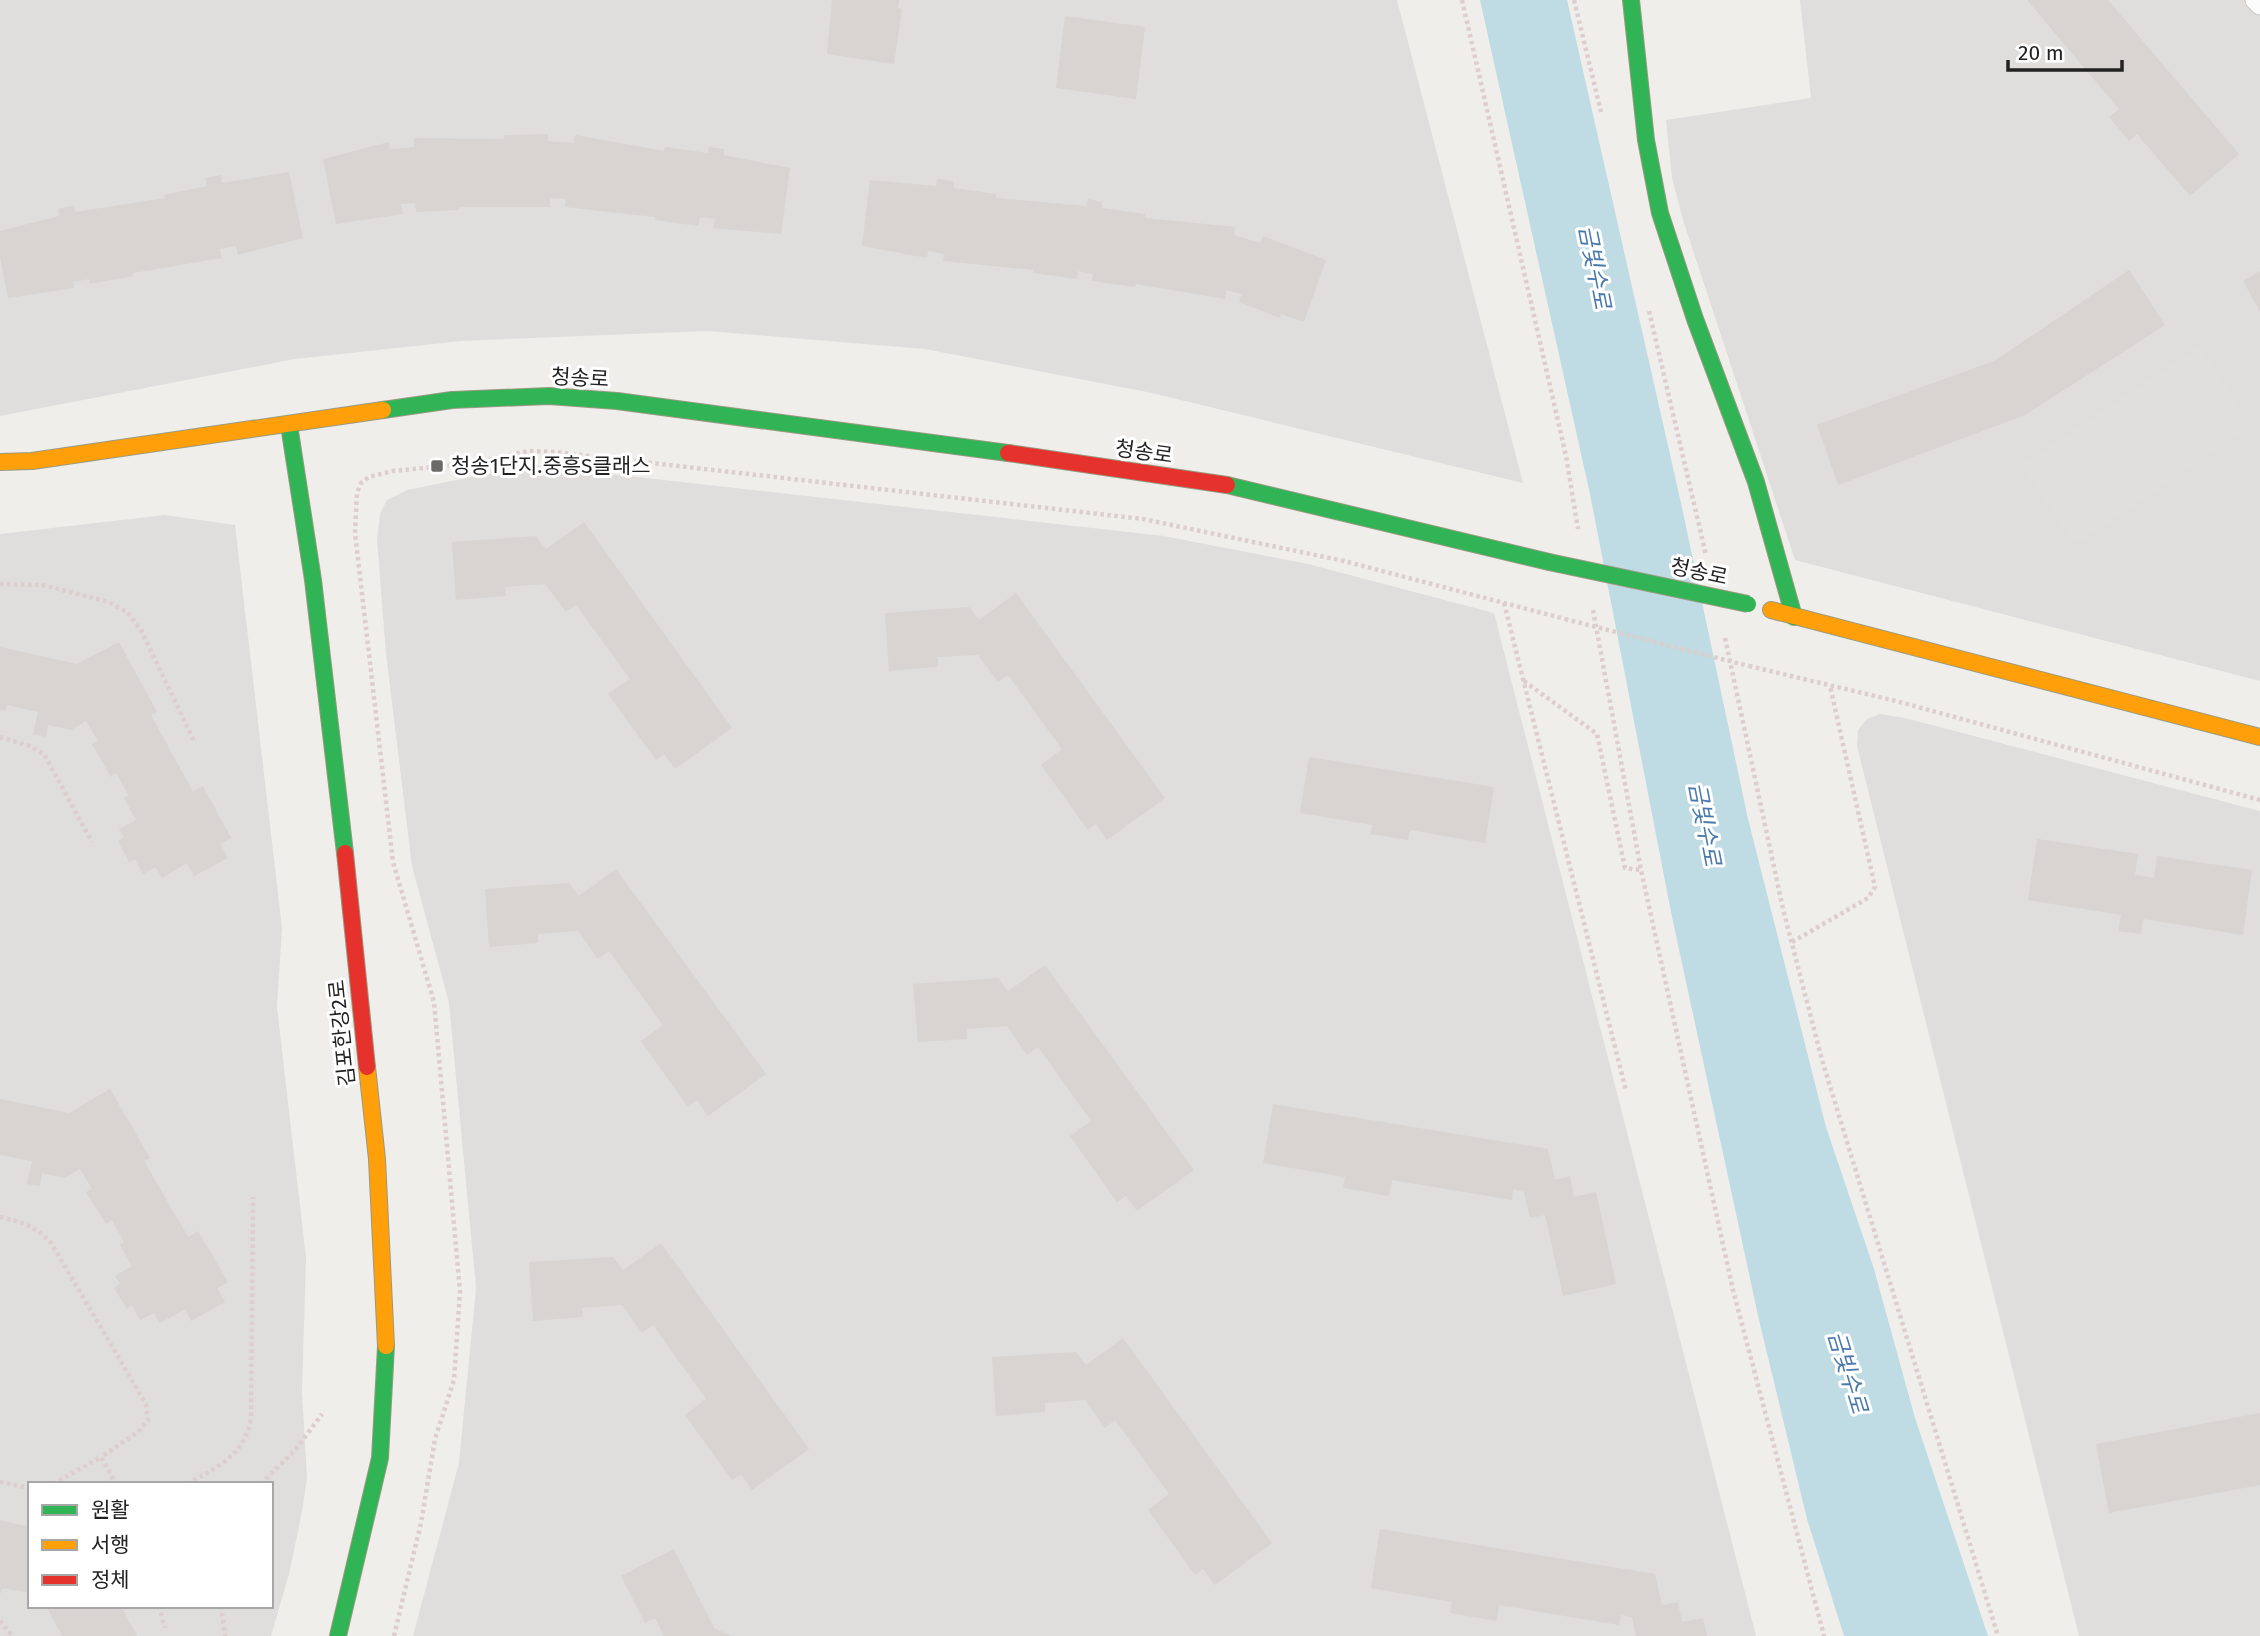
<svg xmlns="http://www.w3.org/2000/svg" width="2260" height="1636" font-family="'Fira Sans','Noto Sans KR',sans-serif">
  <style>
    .residential { fill: #dfdedc; fill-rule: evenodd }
    .parking { fill: #e0dfde }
    .water { fill: #bfdbe3 }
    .building { fill: #d7d4d2 }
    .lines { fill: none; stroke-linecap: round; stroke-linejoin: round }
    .lane-casing { stroke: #c9c8c7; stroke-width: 21 }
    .fast-casing { stroke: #999a82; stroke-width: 18 }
    .slow-casing { stroke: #999a82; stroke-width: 18 }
    .jam-casing { stroke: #999a82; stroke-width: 18 }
    .path { stroke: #dccecd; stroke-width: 4.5; stroke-dasharray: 3.5 3.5; stroke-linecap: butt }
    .lane { stroke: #fdfcfc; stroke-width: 19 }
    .fast { stroke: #30b455; stroke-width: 16 }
    .slow { stroke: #ff9f0a; stroke-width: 16 }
    .jam { stroke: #e5322d; stroke-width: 16 }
    .fast-bridge-casing { stroke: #999a82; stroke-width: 18; stroke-linecap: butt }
    .path-bridge { stroke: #dccecd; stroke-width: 4.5; stroke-dasharray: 3.5 3.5; stroke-linecap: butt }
    .fast-bridge { stroke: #30b455; stroke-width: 16 }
    .poi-dot { fill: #6a6968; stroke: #fff; stroke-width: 2.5 }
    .labels { text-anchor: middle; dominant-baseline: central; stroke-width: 6; stroke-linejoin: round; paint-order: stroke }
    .street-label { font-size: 21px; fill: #222; stroke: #fff }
    .poi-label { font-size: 21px; fill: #222; stroke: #fff; text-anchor: start }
    .water-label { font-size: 23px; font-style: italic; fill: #4a7aab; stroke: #fff }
  </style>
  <rect width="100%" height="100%" fill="#f0eeeb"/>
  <g class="residential">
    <polygon points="0,0 1397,0 1523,483 1152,393 925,349 707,331 461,341 295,359 0,416"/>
    <polygon points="1800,0 2260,0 2260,681 1795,560 1683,220 1672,178 1666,120 1811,98"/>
    <polygon points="531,465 1164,536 1308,564 1494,613 1756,1636 413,1636 459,1463 476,1288 449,1003 412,866 386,654 377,539 380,514 387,500 407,490"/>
    <path d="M 165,515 L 235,525 L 282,928 L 277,1007 L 306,1258 L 302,1393 L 307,1478 L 302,1512 L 289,1574 L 271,1636 L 0,1636 L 0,534 ZM 30,1484 L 271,1484 L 271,1606 L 30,1606 Z"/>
    <polygon points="1880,714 1905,718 2260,811 2260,1636 2079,1636 1857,746 1858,730 1867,719"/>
  </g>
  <polygon class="parking" points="2199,347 2251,426 2075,544 2022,466"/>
  <polygon class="water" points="1480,0 1567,0 1681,503 1748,819 1826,1127 1874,1269 1915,1418 1988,1636 1844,1636 1807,1519 1759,1320 1672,917 1590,494"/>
  <g class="building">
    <polygon points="832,0 899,0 898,8 902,9 894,64 827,54"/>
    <polygon points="2027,0 2108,0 2239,154 2190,196 2137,134 2129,141 2109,117 2119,109"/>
    <polygon points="1065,16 1145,27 1136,99 1056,88"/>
    <polygon points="548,134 548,141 574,143 575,135 664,151 665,147 708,153 709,147 724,149 724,155 790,168 781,234 713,228 715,219 700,217 698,226 655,220 655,217 565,207 566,199 550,198 550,207 459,207 459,210 416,212 415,203 401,204 403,214 336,224 323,159 389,142 390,149 414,147 414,138 504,139 504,135"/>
    <polygon points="289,172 303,238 238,255 236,246 220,249 222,258 133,273 133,276 90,284 89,279 73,282 74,288 8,298 0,256 0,231 59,216 58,209 74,205 75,212 165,198 164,195 207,186 205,178 221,175 222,183"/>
    <polygon points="937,179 954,181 954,188 996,194 996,198 1086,206 1088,199 1102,202 1102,208 1145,214 1145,218 1235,227 1234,235 1260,243 1263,236 1326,260 1304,322 1281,314 1280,318 1239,302 1242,294 1226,290 1225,299 1136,284 1135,287 1092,281 1093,274 1078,271 1077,279 1033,273 1033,270 943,261 944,254 928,251 927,258 862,246 870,180 936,186"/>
    <polygon points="2129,270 2165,325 2025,415 1838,485 1817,425 1994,361"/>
    <polygon points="2260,271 2260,311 2243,281"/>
    <polygon points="584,522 732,728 675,769 664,754 656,760 608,694 630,679 576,605 566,612 545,584 505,587 506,596 456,600 452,542 536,536 546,549"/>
    <polygon points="1016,593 1165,798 1107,840 1096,824 1088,830 1041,765 1062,749 1008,675 998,682 978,655 938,657 938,667 889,671 885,613 969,607 979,620"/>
    <polygon points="119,642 157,712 151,715 193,792 203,786 231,838 220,844 228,858 194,876 187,863 162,878 156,867 143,874 135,859 129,862 118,841 124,837 119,829 136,820 124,798 129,796 116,773 111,777 92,744 98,741 86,721 71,730 48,725 46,737 33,734 38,712 7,705 6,711 0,710 0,647 77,664"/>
    <polygon points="1309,757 1494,787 1485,843 1410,830 1408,840 1370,834 1372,825 1300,813"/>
    <polygon points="2037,839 2138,854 2135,875 2154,878 2157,856 2252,870 2243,935 2143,919 2141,934 2118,931 2121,915 2028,900"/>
    <polygon points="616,869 766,1074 708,1116 697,1100 688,1107 641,1041 663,1025 609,951 598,959 578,931 538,934 538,943 489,947 485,889 569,883 579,896"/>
    <polygon points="1045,965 1194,1170 1137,1211 1126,1196 1117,1202 1070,1136 1091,1121 1038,1047 1027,1055 1007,1026 967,1029 967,1039 918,1042 913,984 998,978 1008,991"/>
    <polygon points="110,1089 150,1158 144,1161 188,1237 198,1231 228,1282 217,1288 225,1302 191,1321 185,1309 160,1323 154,1313 140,1320 132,1305 127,1309 114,1288 120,1284 115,1276 132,1266 120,1245 124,1242 112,1220 106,1224 86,1192 92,1189 80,1169 64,1178 42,1173 40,1186 27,1184 32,1161 0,1155 0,1099 69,1113"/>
    <polygon points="1273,1104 1548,1149 1555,1180 1570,1176 1574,1197 1596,1192 1616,1284 1563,1296 1545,1215 1530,1218 1524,1192 1513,1189 1512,1200 1392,1180 1389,1196 1343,1188 1345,1177 1263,1163"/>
    <polygon points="661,1243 809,1449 752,1490 741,1474 732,1480 685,1415 706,1399 653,1325 642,1333 622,1305 582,1308 583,1317 533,1321 529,1262 613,1257 623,1270"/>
    <polygon points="1123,1338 1272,1543 1215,1585 1203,1569 1195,1575 1148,1510 1169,1494 1115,1420 1105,1428 1085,1400 1045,1403 1045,1412 996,1416 992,1357 1076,1352 1086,1365"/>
    <polygon points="2260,1413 2260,1485 2109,1513 2096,1444"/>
    <polygon points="0,1520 30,1527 30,1590 25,1592 3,1588 0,1594"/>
    <polygon points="1380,1529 1655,1574 1662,1605 1678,1602 1682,1622 1703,1618 1707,1636 1636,1636 1632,1617 1621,1615 1619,1625 1499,1605 1497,1621 1450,1613 1452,1602 1371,1588"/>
    <polygon points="674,1549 714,1628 731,1636 664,1636 655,1618 645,1623 621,1576"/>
    <polygon points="121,1606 137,1636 62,1636 47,1607"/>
  </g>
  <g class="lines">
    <g class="lane-casing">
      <polyline id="lane" points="2255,0 2260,5"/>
    </g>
    <g class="fast-casing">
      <g id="fast">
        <polyline points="1631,0 1646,140 1660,213 1695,319 1756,482 1794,617"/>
        <polyline points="383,410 452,400 549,396 617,401 1008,453"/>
        <polyline points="289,425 313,580 345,853"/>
        <polyline points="1227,485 1549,562"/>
        <polyline points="338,1636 380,1458 386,1346"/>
      </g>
    </g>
    <g class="slow-casing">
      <g id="slow">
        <polyline points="0,462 32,461 383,410"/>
        <polyline points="1771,610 2260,737"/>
        <polyline points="367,1067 377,1159 386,1346"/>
      </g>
    </g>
    <g class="jam-casing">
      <g id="jam">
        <polyline points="1008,453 1227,485"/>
        <polyline points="345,853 367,1067"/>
      </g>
    </g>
    <g class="path">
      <polyline points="1462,0 1566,456 1578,529"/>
      <polyline points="1574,0 1601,112"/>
      <polyline points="1649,311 1706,555"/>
      <polyline points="0,584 42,585 109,602 127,612 141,630 195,743"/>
      <polyline points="1504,603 1626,1091"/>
      <polyline points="1593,610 1641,870 1733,1290 1824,1636"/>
      <polyline points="1725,638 1783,909 1822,1060 1998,1636"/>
      <polyline points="1749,666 1892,700 2260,800"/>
      <polyline points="1524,681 1597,734 1625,868 1641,870"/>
      <polyline points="0,737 30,746 44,754 92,842"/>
      <polyline points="1792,942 1868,898 1875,887 1830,686"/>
      <path d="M 0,1217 C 21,1222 36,1226 51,1243 L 146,1404 L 148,1420 L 138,1432 L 101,1457"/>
      <polyline points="0,1482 30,1488"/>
      <polyline points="53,1484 101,1457 116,1484"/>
      <path d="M 187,1484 C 218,1466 244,1457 251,1418 L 253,1197"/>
      <polyline points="261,1484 296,1449 322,1414"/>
      <polyline points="159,1606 165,1628"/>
      <polyline points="221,1606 225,1636"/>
      <polyline points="0,1621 12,1636"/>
      <polyline points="394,1636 421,1523 435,1439 454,1380 460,1291 434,1002 393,862 355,533 357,493 361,483 369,477 393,471 474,463 528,451 555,452 1143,519 1344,561 1565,619"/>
    </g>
    <use href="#lane" class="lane"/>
    <use href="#fast" class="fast"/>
    <use href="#slow" class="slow"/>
    <use href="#jam" class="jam"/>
    <g class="fast-bridge-casing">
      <polyline id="fast-bridge" points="1549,562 1748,604"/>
    </g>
    <polyline class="path-bridge" points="1565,619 1749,666"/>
    <use href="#fast-bridge" class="fast-bridge"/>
  </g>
  <rect class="poi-dot" x="430" y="459" width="14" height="14" rx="3.5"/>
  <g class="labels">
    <g class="street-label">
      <text transform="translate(580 378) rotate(3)">청송로</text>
      <text transform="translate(1144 452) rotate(8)">청송로</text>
      <text transform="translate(1699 572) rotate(12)">청송로</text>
      <text transform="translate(342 1033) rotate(-96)">김포한강2로</text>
    </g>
    <g class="poi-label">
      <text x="451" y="466">청송1단지.중흥S클래스</text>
    </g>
    <g class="water-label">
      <text transform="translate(1595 267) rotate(79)">금빛수로</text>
      <text transform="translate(1705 824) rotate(79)">금빛수로</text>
      <text transform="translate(1848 1372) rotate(73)">금빛수로</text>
    </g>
  </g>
  <rect x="28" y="1482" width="245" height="126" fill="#ffffff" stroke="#a7a7a7" stroke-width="2"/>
  <rect x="42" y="1505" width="35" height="10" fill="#30b455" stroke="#a7a7a7" stroke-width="2"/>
  <text x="91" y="1517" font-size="21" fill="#222222">원활</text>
  <rect x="42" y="1540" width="35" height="10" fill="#ff9f0a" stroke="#a7a7a7" stroke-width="2"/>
  <text x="91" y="1552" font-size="21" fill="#222222">서행</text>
  <rect x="42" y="1575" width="35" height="10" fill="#e5322d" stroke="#a7a7a7" stroke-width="2"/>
  <text x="91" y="1587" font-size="21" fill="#222222">정체</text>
  <path d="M2008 60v10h114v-10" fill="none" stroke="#222222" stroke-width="3.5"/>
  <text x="2018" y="60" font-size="21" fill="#222222" stroke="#ffffff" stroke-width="5" paint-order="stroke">20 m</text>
</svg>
